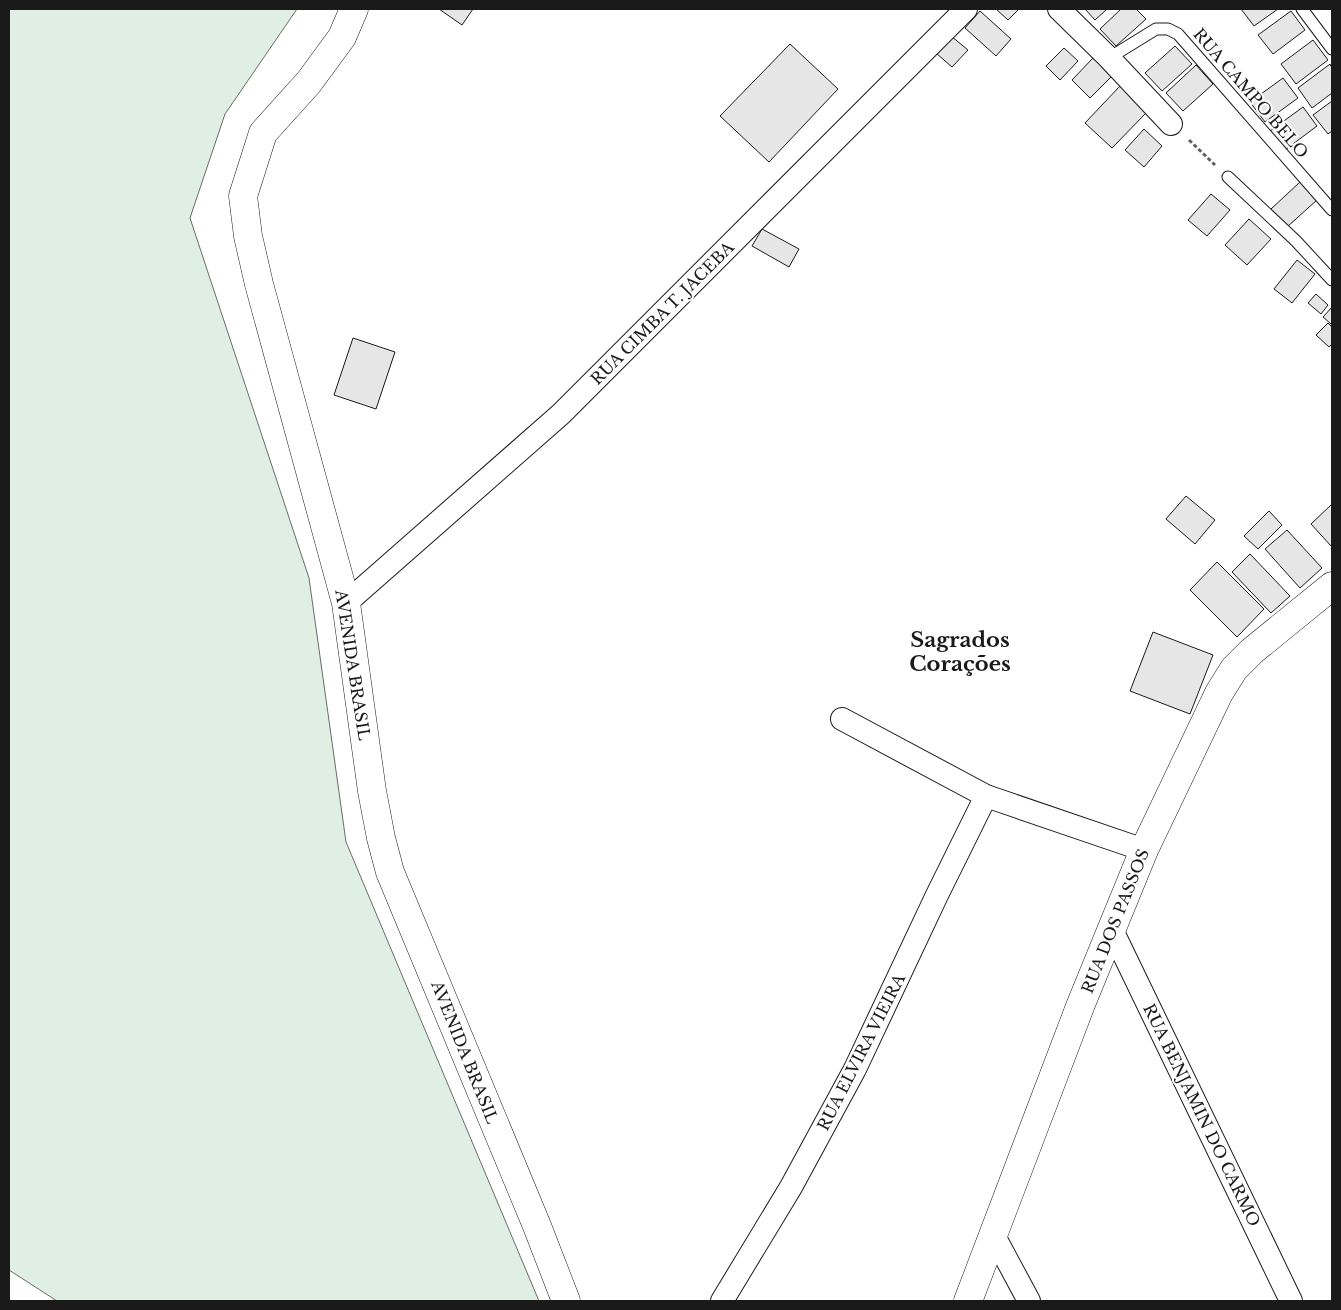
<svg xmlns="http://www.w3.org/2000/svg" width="1341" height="1310" font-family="'Libre Baskerville',serif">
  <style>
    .green { fill: #e0efe3; stroke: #6a6a6a }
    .building { fill: #e6e6e6; stroke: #1a1a1a }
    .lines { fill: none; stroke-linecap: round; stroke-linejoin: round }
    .lane-casing { stroke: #1a1a1a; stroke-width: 13 }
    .street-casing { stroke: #1a1a1a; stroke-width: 24 }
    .secondary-casing { stroke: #1a1a1a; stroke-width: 29 }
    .path { stroke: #5f5f5f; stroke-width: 3; stroke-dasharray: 4 2.5; stroke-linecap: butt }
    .lane { stroke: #fff; stroke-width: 11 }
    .street { stroke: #fff; stroke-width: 22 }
    .secondary { stroke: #fff; stroke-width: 28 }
    .labels { text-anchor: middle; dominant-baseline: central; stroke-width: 4; stroke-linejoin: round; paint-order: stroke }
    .street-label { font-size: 16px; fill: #1a1a1a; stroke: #fff }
    .district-label { font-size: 21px; font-weight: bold; fill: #1a1a1a; stroke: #fff }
  </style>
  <rect width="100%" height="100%" fill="#fff"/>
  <polygon class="green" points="9,9 297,9 225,114 190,218 309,578 346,842 539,1301 57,1301 9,1270"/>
  <g class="building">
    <polygon points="439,9 473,9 462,25"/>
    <polygon points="996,9 1019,9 1008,20"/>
    <polygon points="1085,9 1107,9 1095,20"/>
    <polygon points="1121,9 1136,9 1146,19 1116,46 1100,29"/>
    <polygon points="1241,9 1278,9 1254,26"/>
    <polygon points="980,11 1011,39 996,56 965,28"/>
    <polygon points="1291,11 1305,30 1273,54 1258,35"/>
    <polygon points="951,36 968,50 952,67 936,53"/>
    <polygon points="1313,40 1328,60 1296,84 1281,64"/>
    <polygon points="790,44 838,89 769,162 720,116"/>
    <polygon points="1175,46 1192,64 1162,91 1145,73"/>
    <polygon points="1064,48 1078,61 1060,80 1046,66"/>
    <polygon points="1093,58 1112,76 1090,98 1072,80"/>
    <polygon points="1330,64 1332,68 1332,93 1312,108 1298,88"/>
    <polygon points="1196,65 1213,84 1183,111 1166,93"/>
    <polygon points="1283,78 1298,98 1265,122 1250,102"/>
    <polygon points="1120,86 1147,112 1112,148 1085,123"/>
    <polygon points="1332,101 1332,131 1328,134 1313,115"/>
    <polygon points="1303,107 1317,126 1285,150 1270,131"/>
    <polygon points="1144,129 1162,146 1144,167 1125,150"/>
    <polygon points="1300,182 1317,200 1287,227 1271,209"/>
    <polygon points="1211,194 1230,210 1207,236 1188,220"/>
    <polygon points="1249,219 1271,239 1247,265 1225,245"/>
    <polygon points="762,229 799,249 789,267 752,246"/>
    <polygon points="1297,260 1315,274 1292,303 1274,289"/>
    <polygon points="1316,294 1328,305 1321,314 1308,303"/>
    <polygon points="1332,307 1332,323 1331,324 1323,317"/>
    <polygon points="1328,323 1332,327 1332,344 1329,347 1316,335"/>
    <polygon points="353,338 395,352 376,409 334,395"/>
    <polygon points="1186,496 1215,520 1195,544 1166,519"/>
    <polygon points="1332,504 1332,547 1311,524"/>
    <polygon points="1269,511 1282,525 1258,549 1244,536"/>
    <polygon points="1287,530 1322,568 1300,588 1265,549"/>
    <polygon points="1250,554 1290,596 1271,613 1232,572"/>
    <polygon points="1217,562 1264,609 1237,637 1190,590"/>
    <polygon points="1153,632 1213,655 1190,714 1130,691"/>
  </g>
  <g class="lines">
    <g class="lane-casing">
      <g id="lane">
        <polyline points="1302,9 1332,49"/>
        <polyline points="1109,58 1156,29 1168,29 1178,34 1332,210"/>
        <polyline points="1228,177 1296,241 1332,280"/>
      </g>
    </g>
    <g class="street-casing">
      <g id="street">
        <polyline points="1059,9 1109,58 1171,124"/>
        <polyline points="346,603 561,414 966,9"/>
        <polyline points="842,719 986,796 1144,850"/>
        <polyline points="1112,930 1291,1301"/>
        <polyline points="993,1234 1029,1301"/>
        <polyline points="722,1301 791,1187 855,1069 937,895 986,796"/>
      </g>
    </g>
    <g class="secondary-casing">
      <g id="secondary">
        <polyline points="354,9 342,37 309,82 263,133 243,196 248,236 259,284 346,603 372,791 381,838 390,872 537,1226 566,1301"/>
        <polyline points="968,1301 1081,1004 1144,850 1219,693 1234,669 1252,651 1332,586"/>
      </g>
    </g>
    <polyline class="path" points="1189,140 1215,165"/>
    <use href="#lane" class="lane"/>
    <use href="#street" class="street"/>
    <use href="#secondary" class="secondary"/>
  </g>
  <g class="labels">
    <g class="street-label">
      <text transform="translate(1251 93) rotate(49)">RUA CAMPO BELO</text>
      <text transform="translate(662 313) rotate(-45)">RUA CIMBA T. JACEBA</text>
      <text transform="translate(353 665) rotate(81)">AVENIDA BRASIL</text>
      <text transform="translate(1115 921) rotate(-68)">RUA DOS PASSOS</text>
      <text transform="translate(465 1052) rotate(68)">AVENIDA BRASIL</text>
      <text transform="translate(861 1052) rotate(-63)">RUA ELVIRA VIEIRA</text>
      <text transform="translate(1202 1115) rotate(64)">RUA BENJAMIN DO CARMO</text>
    </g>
    <g class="district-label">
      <text x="960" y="640">Sagrados<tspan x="960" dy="24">Corações</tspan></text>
    </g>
  </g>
  <rect width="1341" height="1310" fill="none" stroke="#1a1a1a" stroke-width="20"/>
</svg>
